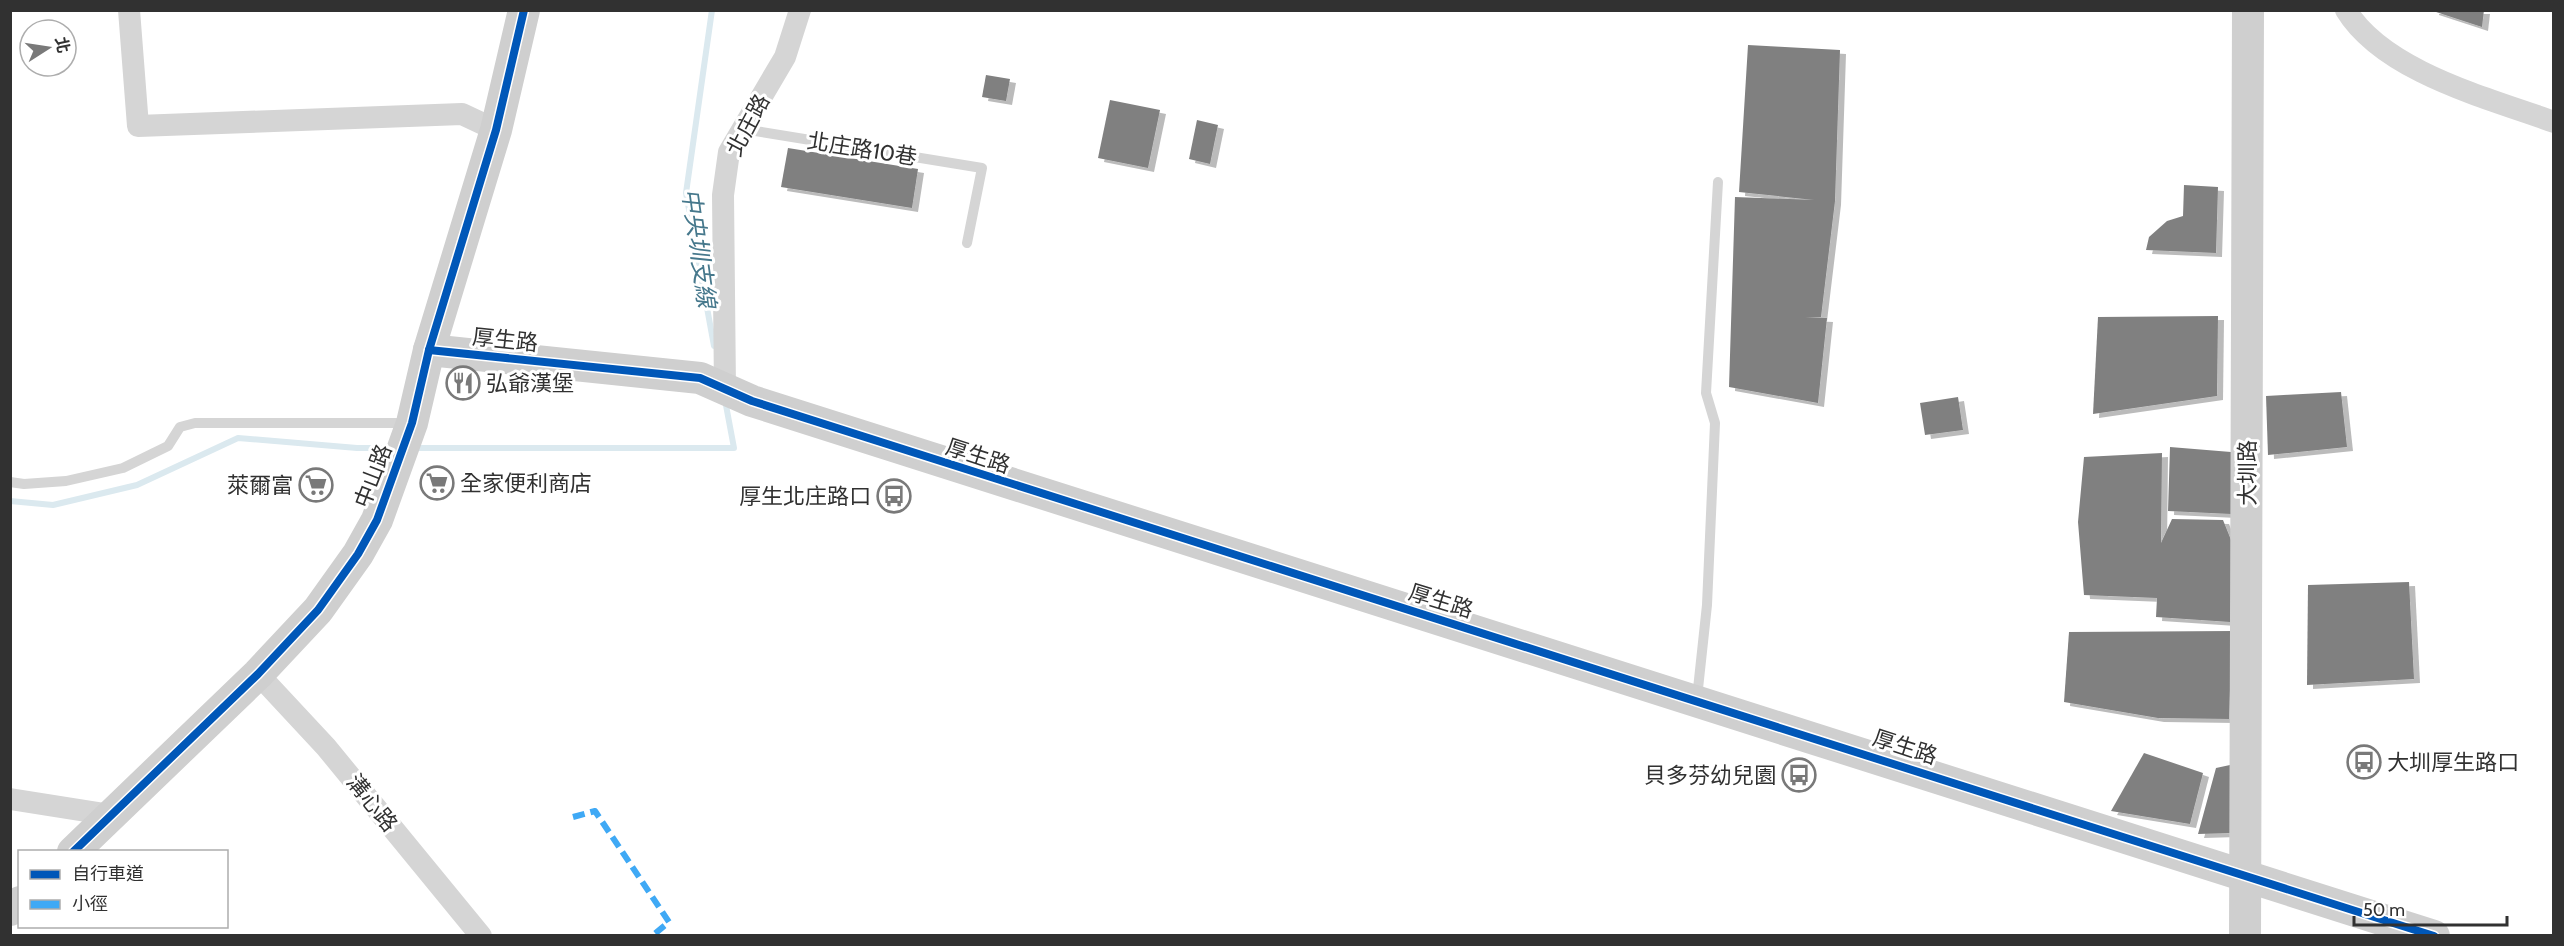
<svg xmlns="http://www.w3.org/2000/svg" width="2564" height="946" font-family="Cabin,'Noto Sans TC',sans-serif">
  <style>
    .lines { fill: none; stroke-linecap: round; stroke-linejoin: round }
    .stream { stroke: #dbe9ef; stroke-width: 6 }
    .building { fill: #808080; filter: url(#shadow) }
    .lane { stroke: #d5d5d5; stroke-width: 10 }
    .street { stroke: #d5d5d5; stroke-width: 22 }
    .secondary { stroke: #cfcfcf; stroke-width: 32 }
    .quiet { stroke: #3fa9f5; stroke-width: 6; stroke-dasharray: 12 6; stroke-linecap: butt }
    .cycleway-casing { stroke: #fff; stroke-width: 11 }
    .cycleway { stroke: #0057b8; stroke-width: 8 }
    .labels { text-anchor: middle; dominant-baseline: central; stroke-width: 6; stroke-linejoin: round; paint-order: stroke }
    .street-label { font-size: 22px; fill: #313131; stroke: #fff }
    .poi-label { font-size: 22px; fill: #313131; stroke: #fff; text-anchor: start }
    .water-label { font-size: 24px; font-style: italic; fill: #46788c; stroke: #fff }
  </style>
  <defs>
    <filter id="shadow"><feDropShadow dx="6" dy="4" stdDeviation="0" flood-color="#0004"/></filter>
  </defs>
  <rect width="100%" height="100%" fill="#fff"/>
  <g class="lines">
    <g class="stream">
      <polyline points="712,10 686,193 714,346"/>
      <polyline points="412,448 734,448 725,400"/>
      <polyline points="10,501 53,505 137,485 238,438 357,448 392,448"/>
    </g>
  </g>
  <g class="building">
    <polygon points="2484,10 2482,27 2433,11 2433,10"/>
    <polygon points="1748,45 1840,50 1835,201 1821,317 1805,317 1827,318 1818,403 1729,387 1735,197 1814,200 1739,192"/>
    <polygon points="986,75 1010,79 1006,101 982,97"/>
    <polygon points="1110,100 1160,110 1148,168 1098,158"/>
    <polygon points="1197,120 1218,125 1210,164 1189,159"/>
    <polygon points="788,148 918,169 912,208 781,187"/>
    <polygon points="2184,185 2218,187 2216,253 2146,250 2149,237 2167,221 2183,216"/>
    <polygon points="2218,316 2217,396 2093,414 2098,317"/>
    <polygon points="2341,392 2347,447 2268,455 2266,396"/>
    <polygon points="1958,397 1963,430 1925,435 1920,403"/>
    <polygon points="2170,447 2231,452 2231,514 2168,511"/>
    <polygon points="2162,453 2161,543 2172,519 2223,520 2233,545 2230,622 2156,617 2157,598 2084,595 2078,522 2084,457"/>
    <polygon points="2409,582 2414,679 2307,685 2308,585"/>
    <polygon points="2232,631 2229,719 2158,718 2064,702 2069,632"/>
    <polygon points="2144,753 2203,773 2190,824 2111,811"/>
    <polygon points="2230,765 2232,833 2198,834 2216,768"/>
  </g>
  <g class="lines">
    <g class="lane">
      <polyline points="743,129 982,168 967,243"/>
      <polyline points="10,482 24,484 66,481 123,468 168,446 180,427 195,423 409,423"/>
      <polyline points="1697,698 1707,605 1715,423 1706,393 1718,182"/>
    </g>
    <g class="street">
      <polyline points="129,10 138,126 462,114 496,130"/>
      <path d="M 2346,10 C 2384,72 2488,98 2554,122"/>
      <polyline points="725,390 723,195 729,152 785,57 800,10"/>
      <polyline points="258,674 326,747 481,936"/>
      <polyline points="10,799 111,815"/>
    </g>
    <g class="secondary">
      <path d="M 429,350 L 700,378 L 752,401 C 1312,582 1875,753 2434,936"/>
      <polyline points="73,852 258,674 318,610 358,554 377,520 412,423 429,350 496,130 524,10"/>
      <polyline points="10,910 20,902"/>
      <polyline points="2245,936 2248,10"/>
    </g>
    <polyline class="quiet" points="573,817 595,811 669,922 652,936"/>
    <g class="cycleway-casing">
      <g id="cycleway">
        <path d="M 429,350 L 700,378 L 752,401 C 1312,582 1875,753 2434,936"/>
        <polyline points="73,852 258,674 318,610 358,554 377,520 412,423 429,350 496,130 524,10"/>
      </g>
    </g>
    <use href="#cycleway" class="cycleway"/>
  </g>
  <defs>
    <g id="restaurant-ring" transform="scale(1.725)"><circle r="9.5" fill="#fff" stroke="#797979" stroke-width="1.5"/><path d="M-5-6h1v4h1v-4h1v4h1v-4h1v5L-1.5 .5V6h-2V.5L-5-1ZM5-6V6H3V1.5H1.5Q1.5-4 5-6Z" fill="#797979"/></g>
    <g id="supermarket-ring" transform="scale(1.725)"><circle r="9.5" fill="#fff" stroke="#797979" stroke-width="1.5"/><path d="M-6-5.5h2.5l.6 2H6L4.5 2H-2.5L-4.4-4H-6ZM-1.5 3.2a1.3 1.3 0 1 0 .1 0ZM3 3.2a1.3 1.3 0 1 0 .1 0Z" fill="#797979"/></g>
    <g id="bus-ring" transform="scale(1.725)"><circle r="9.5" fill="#fff" stroke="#797979" stroke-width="1.5"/><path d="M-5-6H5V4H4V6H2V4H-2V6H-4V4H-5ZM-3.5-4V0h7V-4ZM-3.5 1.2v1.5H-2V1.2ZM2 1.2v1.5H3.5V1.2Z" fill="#797979"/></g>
  </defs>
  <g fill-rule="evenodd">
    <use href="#restaurant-ring" x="463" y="383"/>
    <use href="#supermarket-ring" x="437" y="483"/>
    <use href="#supermarket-ring" x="316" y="485"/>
    <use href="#bus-ring" x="894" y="496"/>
    <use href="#bus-ring" x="2364" y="762"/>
    <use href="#bus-ring" x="1799" y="775"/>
  </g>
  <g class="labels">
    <g class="street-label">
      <text transform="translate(748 125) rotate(-62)">北庄路</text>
      <text transform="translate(862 149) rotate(9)">北庄路10巷</text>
      <text transform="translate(505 340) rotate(6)">厚生路</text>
      <text transform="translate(978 456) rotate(18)">厚生路</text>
      <text transform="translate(2247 473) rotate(-90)">大圳路</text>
      <text transform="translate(373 476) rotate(-69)">中山路</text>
      <text transform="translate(1441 601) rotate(17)">厚生路</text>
      <text transform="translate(1905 747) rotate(18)">厚生路</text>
      <text transform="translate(372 803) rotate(51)">溝心路</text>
    </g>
    <g class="poi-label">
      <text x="486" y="383">弘爺漢堡</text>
      <text x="460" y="483">全家便利商店</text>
      <text x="293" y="485" text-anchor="end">萊爾富</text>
      <text x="871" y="496" text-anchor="end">厚生北庄路口</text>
      <text x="2387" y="762">大圳厚生路口</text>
      <text x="1776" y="775" text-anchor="end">貝多芬幼兒園</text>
    </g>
    <g class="water-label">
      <text transform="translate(699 248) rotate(82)">中央圳支線</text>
    </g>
  </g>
  <rect width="2564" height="946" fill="none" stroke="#313131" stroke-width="24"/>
  <rect x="18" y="850" width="210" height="78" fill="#ffffff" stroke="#adadad" stroke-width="1.5"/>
  <rect x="30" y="870" width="30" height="9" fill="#0057b8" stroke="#adadad" stroke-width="1.5"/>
  <text x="72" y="880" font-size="18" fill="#313131">自行車道</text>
  <rect x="30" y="900" width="30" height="9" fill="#3fa9f5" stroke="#adadad" stroke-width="1.5"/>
  <text x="72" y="910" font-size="18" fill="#313131">小徑</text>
  <g transform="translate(48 48) rotate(78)"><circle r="28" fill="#ffffff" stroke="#adadad" stroke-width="1.5"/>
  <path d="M0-4.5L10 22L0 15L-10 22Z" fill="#797979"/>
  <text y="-9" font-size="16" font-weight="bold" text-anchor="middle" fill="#313131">北</text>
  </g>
  <path d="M2354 916v9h153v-9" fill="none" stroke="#313131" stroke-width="3"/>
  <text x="2363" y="916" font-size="18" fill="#313131" stroke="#ffffff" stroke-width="4.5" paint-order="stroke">50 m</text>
</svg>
